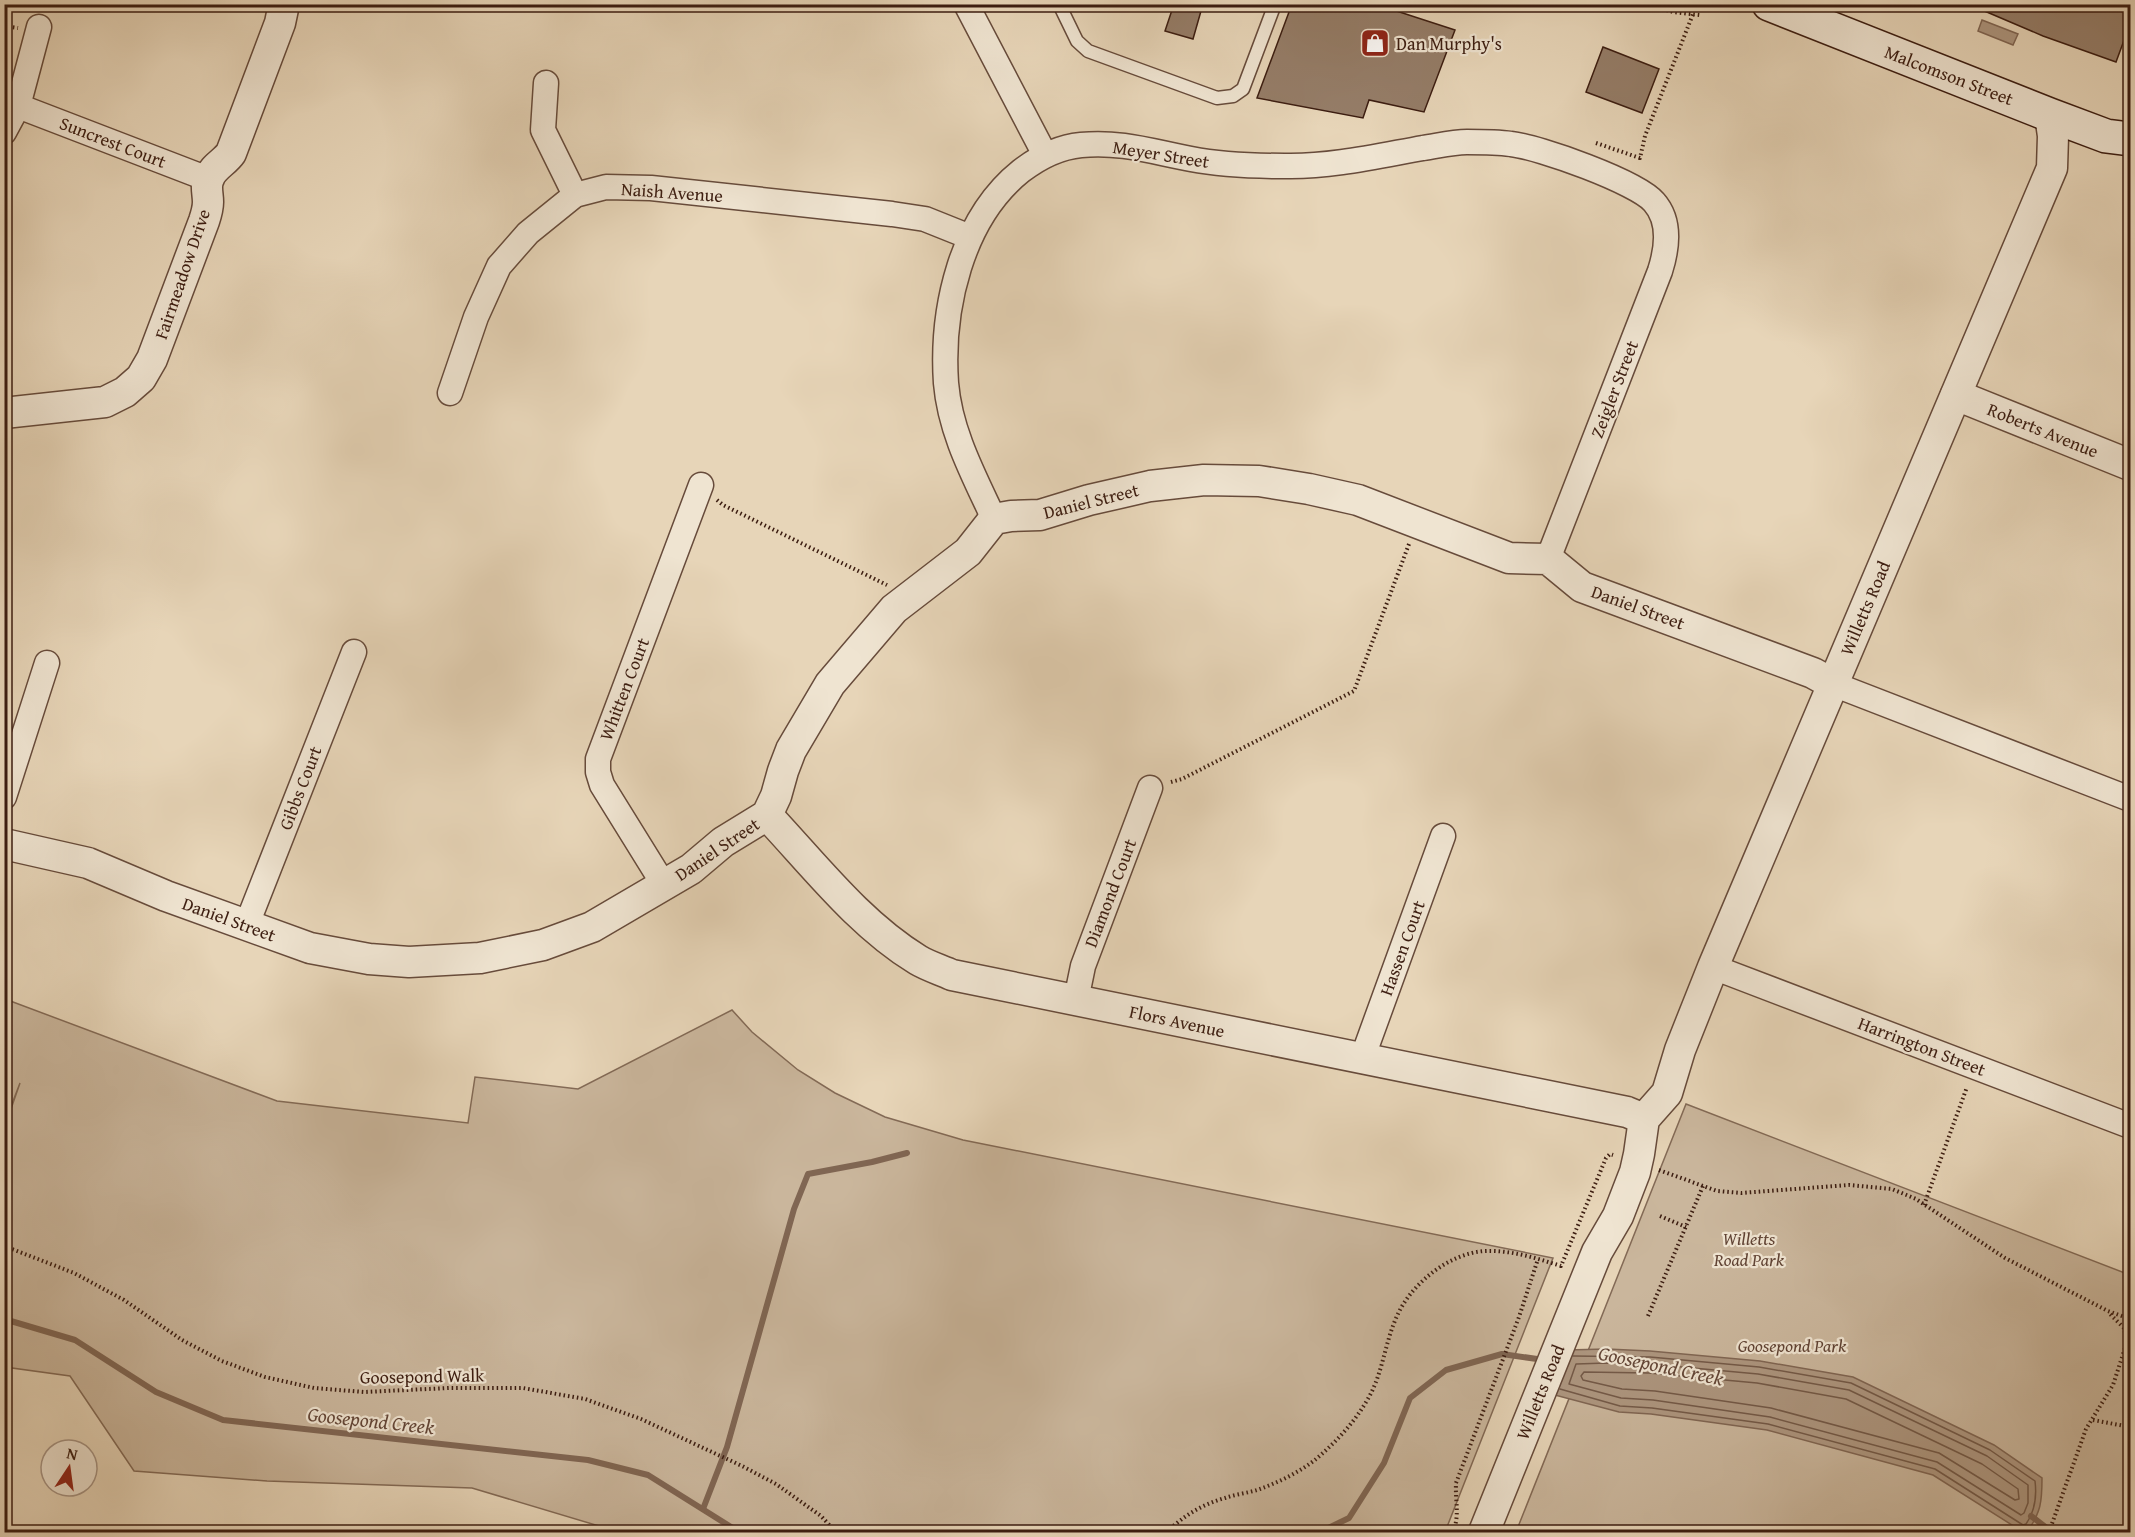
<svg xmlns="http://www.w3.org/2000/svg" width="2135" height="1537" font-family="'Gentium Book Plus',serif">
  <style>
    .green { fill: #cab69c; stroke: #836a56; stroke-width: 1.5 }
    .water { fill: #ad967f; stroke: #806653; stroke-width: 1.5 }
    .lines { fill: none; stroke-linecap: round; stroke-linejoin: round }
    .shore { stroke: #745a48; stroke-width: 1.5 }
    .stream { stroke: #806653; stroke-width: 6 }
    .building { fill: #957d68; stroke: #3c1d11; stroke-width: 1.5 }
    .service-casing { stroke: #674b3b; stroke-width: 15 }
    .minor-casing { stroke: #674b3b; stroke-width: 27 }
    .tertiary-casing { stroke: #674b3b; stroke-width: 33 }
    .secondary-casing { stroke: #3c1d11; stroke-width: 36 }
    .path { stroke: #3c1d11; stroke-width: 4; stroke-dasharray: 1.5 3; stroke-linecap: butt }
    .service { stroke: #efe4d1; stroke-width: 12 }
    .minor { stroke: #efe4d1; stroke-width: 24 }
    .tertiary { stroke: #efe4d1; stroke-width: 30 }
    .secondary { stroke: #efe4d1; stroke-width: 33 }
    .labels { text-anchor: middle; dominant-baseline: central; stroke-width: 4.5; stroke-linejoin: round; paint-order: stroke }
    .poi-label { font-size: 18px; fill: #3c1d11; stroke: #efe4d1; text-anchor: start }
    .street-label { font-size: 18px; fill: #3c1d11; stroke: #efe4d1 }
    .park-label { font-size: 18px; font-style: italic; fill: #604334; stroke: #efe4d1 }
    .water-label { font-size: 20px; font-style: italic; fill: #644738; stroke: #efe4d1 }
  </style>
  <rect width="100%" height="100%" fill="#e7d5b8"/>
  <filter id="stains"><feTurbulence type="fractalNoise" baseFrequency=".00333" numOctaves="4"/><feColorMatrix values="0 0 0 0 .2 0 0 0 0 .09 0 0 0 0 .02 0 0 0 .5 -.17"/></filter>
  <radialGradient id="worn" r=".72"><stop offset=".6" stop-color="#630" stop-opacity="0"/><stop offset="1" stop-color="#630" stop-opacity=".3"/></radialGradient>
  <g class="green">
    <polygon points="5,999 277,1101 468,1123 475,1077 578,1089 732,1010 752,1032 798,1070 835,1093 885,1117 963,1140 1553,1258 1445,1532 619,1532 472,1488 267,1481 134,1471 70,1376 5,1367 5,1126 20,1083 5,1122"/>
    <polygon points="1686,1104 2130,1275 2130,1532 1516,1532"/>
  </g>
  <g class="water">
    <polygon points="1982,20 2018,34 2013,45 1978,31"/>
    <path d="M 1607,1349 L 1650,1351 L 1760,1361 L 1853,1377 L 1994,1445 L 2042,1478 C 2042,1502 2041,1512 2027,1532 L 2023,1532 L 1933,1475 L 1767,1430 L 1651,1414 L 1619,1412 L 1551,1394 L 1566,1350 Z"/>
  </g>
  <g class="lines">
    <g class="shore">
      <polygon points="1607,1363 1649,1364 1758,1374 1849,1390 1987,1456 2028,1485 2028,1503 2024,1513 2021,1515 1937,1462 1770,1417 1653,1400 1621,1398 1569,1384 1576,1364"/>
      <polygon points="1584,1372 1649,1373 1757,1383 1846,1399 1982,1464 2018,1489 2019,1499 2015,1500 1939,1453 1771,1408 1655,1391 1622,1389 1583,1380 1581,1376"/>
      <path d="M 1560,1389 L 1620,1406 L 1652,1408 L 1768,1424 L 1935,1469 L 2023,1525 L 2026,1524 C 2035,1511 2037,1497 2035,1481 L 1990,1450 L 1851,1383 L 1759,1367 L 1650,1357 L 1573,1356"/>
    </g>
    <g class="stream">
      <polyline points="4,1319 75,1340 156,1392 223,1420 588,1460 648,1475 739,1532"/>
      <polyline points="703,1509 727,1447 794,1209 808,1174 872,1162 907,1153"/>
      <polyline points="2031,1516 2052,1532"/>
      <polyline points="1320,1532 1349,1518 1384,1463 1410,1398 1446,1370 1502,1354 1544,1360"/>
    </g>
  </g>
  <g class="building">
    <polygon points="1174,4 1203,4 1193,39 1165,31"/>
    <polygon points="1292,4 1375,4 1455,30 1424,112 1369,100 1363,118 1257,98"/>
    <polygon points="1968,4 2105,4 2130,15 2130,24 2116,62 2043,36"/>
    <polygon points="1603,47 1659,69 1642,113 1586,92"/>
  </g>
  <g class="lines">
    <g class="service-casing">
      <polyline id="service" points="1059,4 1077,41 1088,51 1217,98 1233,96 1243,89 1275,4"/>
    </g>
    <g class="minor-casing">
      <g id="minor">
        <polyline points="966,4 1045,155"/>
        <polyline points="546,83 543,130 575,195"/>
        <polyline points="18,106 208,179"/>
        <polyline points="4,132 18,106 39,27"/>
        <polyline points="450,393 476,317 499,266 528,233 575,195 606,187 651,188 892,214 925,219 970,237"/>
        <path d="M 994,519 C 974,476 950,432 946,383 C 941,309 961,219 1021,171 C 1038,158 1060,147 1081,145 C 1121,141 1153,152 1191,159 C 1222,165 1253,166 1285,166 C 1331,167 1378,156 1423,148 C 1437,146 1452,142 1467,142 C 1481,142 1497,142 1511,144 C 1539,147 1637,182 1654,202 C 1671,221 1667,249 1660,271 L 1548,559"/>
        <polyline points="1833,684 2130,799"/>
        <polyline points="4,797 47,663"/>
        <polyline points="664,885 602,785 598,772 598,759 701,485"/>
        <polyline points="247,924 354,652"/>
        <polyline points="1713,967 2130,1126"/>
        <polyline points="1076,1000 1083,966 1150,788"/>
        <polyline points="1362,1059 1443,836"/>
      </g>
    </g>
    <g class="tertiary-casing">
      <g id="tertiary">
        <polyline points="1956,395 2130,465"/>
        <path d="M 4,413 L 105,402 L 125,392 L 141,378 L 152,359 L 204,221 C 206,215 208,208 208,202 C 208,193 205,186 209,178 C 213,167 225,162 231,153 L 280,23 L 284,4"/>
        <path d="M 767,815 C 814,865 859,924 918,960 C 928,966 941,970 952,975 L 1627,1112 L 1644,1119"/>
        <polyline points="4,844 88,863 166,896 310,948 369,959 409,962 480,958 543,945 592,927 691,869 723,842 767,815 776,796 783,771 791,750 830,684 894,609 968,552 994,519 1011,516 1040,515 1089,500 1150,486 1204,480 1259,481 1309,489 1358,500 1509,558 1548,559 1582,587 1813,673 1833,684"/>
        <polyline points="1484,1532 1597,1252 1618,1216 1635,1172 1639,1154 1644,1119 1667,1093 1680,1050 1713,967 2052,168 2053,136 2050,115"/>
      </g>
    </g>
    <g class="secondary-casing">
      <polyline id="secondary" points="1769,4 2050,115 2106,136 2130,139"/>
    </g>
    <g class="path">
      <polyline points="1645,4 1673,12 1700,15"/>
      <polyline points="4,26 18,28"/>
      <polyline points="1596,143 1640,158 1645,136 1693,14"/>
      <polyline points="717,500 723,505 887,585"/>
      <polyline points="1171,782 1182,779 1354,691 1409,544"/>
      <polyline points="1659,1170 1717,1191 1741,1193 1849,1185 1892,1189 1916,1199 2005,1258 2108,1311 2130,1319"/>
      <polyline points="1924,1205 1967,1087"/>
      <polyline points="1660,1216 1686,1227"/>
      <polyline points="4,1246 74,1273 124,1300 182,1340 222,1361 265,1377 314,1388 364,1392 449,1388 523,1388 585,1399 641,1419 742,1466 776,1484 821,1516 836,1532"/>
      <polyline points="1648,1316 1703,1186"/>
      <polyline points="2093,1420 2130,1427"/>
      <path d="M 1167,1532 C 1183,1516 1203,1504 1225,1498 C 1236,1494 1249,1493 1260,1489 C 1279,1482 1300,1472 1316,1459 C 1337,1441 1355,1422 1369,1397 C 1383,1372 1385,1342 1397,1316 C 1411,1284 1449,1253 1485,1251 C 1511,1250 1536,1258 1561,1266 L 1606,1158 L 1610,1154 L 1613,1155"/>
      <path d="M 1453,1532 C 1460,1515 1455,1501 1456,1483 L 1519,1317 L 1538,1259"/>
      <polyline points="2049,1532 2086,1429 2113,1385 2127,1342 2124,1328 2109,1313"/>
    </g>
    <use href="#service" class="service"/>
    <use href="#minor" class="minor"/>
    <use href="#tertiary" class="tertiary"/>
    <use href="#secondary" class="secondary"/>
  </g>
  <defs>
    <g id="shop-square" transform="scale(1.5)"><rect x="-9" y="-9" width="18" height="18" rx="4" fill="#8f2418" stroke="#efe4d1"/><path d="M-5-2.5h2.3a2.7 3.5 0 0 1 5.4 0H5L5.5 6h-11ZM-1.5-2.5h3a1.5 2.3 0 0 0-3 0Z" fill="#fff"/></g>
  </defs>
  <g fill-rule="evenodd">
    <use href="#shop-square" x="1375" y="43"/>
  </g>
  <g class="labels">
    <g class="poi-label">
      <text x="1396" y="43">Dan Murphy's</text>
    </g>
    <g class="street-label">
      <text transform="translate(1949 75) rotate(21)">Malcomson Street</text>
      <text transform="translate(113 142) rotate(21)">Suncrest Court</text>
      <text transform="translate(1161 154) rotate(9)">Meyer Street</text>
      <text transform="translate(672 192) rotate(4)">Naish Avenue</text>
      <text transform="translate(182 274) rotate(-71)">Fairmeadow Drive</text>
      <text transform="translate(1614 389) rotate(-69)">Zeigler Street</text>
      <text transform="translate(2043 430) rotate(22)">Roberts Avenue</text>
      <text transform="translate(1091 501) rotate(-14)">Daniel Street</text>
      <text transform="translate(1638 607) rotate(20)">Daniel Street</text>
      <text transform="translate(1865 608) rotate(-67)">Willetts Road</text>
      <text transform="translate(624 689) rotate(-69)">Whitten Court</text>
      <text transform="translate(300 788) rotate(-69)">Gibbs Court</text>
      <text transform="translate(717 849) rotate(-34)">Daniel Street</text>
      <text transform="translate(1110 893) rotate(-69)">Diamond Court</text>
      <text transform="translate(229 919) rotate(20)">Daniel Street</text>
      <text transform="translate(1402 948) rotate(-70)">Hassen Court</text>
      <text transform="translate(1177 1021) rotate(12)">Flors Avenue</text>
      <text transform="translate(1922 1046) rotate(21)">Harrington Street</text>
      <text transform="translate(422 1376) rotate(-1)">Goosepond Walk</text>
      <text transform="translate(1540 1392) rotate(-68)">Willetts Road</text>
    </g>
    <g class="park-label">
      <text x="1749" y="1238">Willetts<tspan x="1749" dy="21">Road Park</tspan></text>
      <text x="1792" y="1345">Goosepond Park</text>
    </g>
    <g class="water-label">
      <text transform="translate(1661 1365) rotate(12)">Goosepond Creek</text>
      <text transform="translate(371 1420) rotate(6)">Goosepond Creek</text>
    </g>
  </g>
  <rect width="2135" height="1537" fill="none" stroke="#e7d5b8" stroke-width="24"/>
  <rect x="6" y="6" width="2123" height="1525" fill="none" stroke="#3c1d11" stroke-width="3"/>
  <rect x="12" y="12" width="2111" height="1513" fill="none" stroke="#3c1d11" stroke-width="1.5"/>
  <g transform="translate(69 1468) rotate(13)"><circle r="28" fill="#efe4d1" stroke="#a79484" stroke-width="1.5"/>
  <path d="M0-4.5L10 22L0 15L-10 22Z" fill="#8f2418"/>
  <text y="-9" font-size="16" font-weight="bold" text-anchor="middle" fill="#3c1d11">N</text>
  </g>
  <rect width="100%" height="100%" filter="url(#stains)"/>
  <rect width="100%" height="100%" fill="url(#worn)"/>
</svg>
